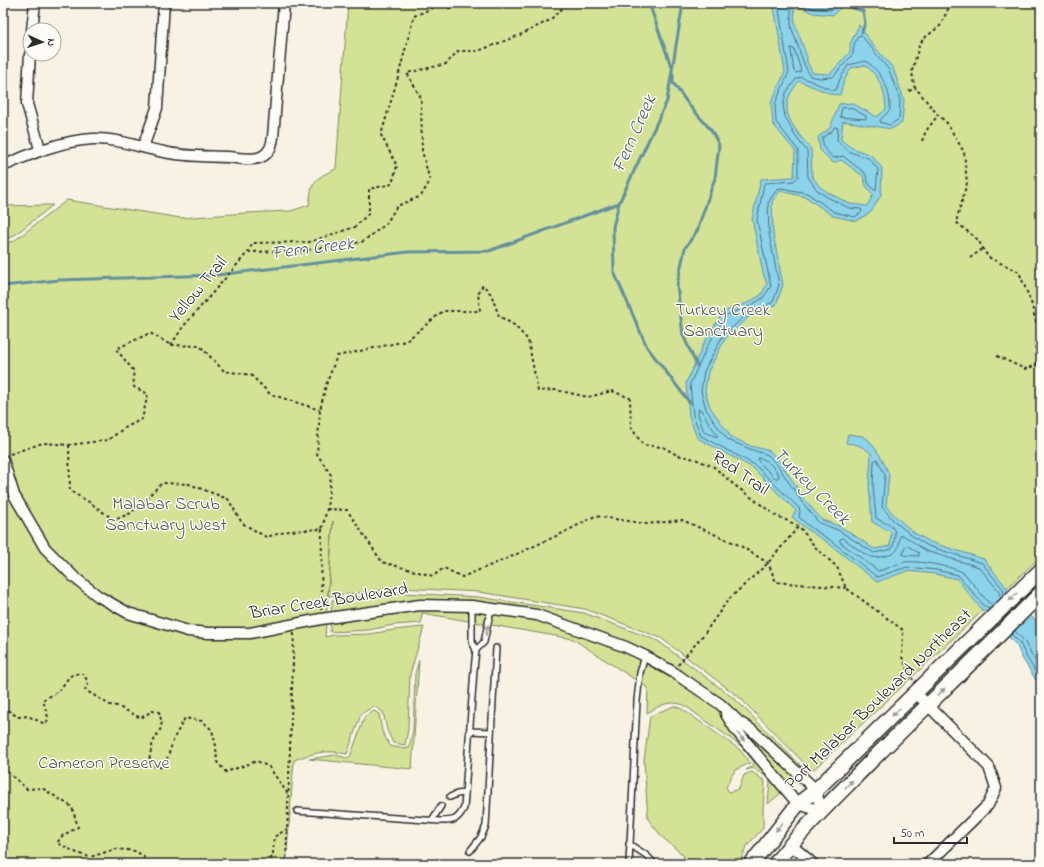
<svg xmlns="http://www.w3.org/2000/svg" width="1044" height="867" font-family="'Indie Flower',sans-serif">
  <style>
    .green { fill: #d3e295; stroke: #7f8660 }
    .water { fill: #8ad3eb; stroke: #64909e; fill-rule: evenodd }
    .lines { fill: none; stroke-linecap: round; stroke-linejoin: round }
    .shore { stroke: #516e78; stroke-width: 1 }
    .stream { stroke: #64909e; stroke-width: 3 }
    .lane-casing { stroke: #2b2b2b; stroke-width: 8 }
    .street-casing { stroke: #2b2b2b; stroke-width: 13 }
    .secondary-casing { stroke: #2b2b2b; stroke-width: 17 }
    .path { stroke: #2b2b2b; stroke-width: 2; stroke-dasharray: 3 3; stroke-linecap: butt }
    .lane { stroke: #fdfcf7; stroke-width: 5 }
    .street { stroke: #fdfcf7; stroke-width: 10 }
    .secondary { stroke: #fdfcf7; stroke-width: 14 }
    .oneway { fill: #9e9e9b }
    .labels { text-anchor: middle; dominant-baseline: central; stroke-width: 3; stroke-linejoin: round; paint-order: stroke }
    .street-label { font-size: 18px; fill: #2b2b2b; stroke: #fdfcf7 }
    .park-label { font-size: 18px; fill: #555946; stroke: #fdfcf7 }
    .water-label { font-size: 19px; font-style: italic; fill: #485d65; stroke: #fdfcf7 }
  </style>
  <rect width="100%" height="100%" fill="#f7f2e4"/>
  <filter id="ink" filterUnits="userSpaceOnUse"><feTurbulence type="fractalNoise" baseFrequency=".025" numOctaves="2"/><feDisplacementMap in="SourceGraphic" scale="8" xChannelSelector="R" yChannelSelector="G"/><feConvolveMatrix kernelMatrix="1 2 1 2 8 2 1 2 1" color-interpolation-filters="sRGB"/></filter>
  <g filter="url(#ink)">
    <g class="green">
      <path d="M 348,3 L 1041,3 L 1041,556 L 812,771 L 739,697 L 661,638 L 585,609 L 479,592 L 402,588 L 328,596 L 333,521 L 325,637 L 334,635 L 370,634 L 393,630 L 424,627 L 410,674 L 408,730 L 405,745 L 393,743 L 387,730 L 383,712 L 374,706 L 361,714 L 347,754 C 327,749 313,753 294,760 L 286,864 L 3,864 L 3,244 L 14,241 L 67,200 L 181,218 L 246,213 L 291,211 L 309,205 C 312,181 313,179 336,169 Z"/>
      <polygon points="53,205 12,237 3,240 3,206"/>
      <path d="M 402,593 L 478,597 L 584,613 L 658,641 L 736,700 L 806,771 L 768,804 L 770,780 L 754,768 L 746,770 L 753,766 L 754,762 L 741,746 L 684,705 C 669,700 661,705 647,713 L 648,688 L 573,639 L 422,613 L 421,623 L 393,625 L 369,630 L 330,632 L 332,600 Z"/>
      <polygon points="419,660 412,769 309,759 335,755 347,758 350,757 365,716 374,711 379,714 382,731 390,746 405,749 409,748 413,730 415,674"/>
      <polygon points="674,706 682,709 739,749 750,763 735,770 726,787 729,792 739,789 744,775 752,772 765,781 763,809 763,828 747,846 739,864 685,864 683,855 662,837 648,819 644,761 650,716"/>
    </g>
    <path class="water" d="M 780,3 L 845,3 L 833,15 L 813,13 L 794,4 L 795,24 L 807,57 L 807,62 L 813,73 L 830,74 L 850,52 L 850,44 L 859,25 L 872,44 L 893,68 L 904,100 L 902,123 L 891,129 L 843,121 L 841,140 L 852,148 L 871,155 L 882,168 L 881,195 L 871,212 L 856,221 L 833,216 L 806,197 L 780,191 L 772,202 L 773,233 L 783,285 L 776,305 L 750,316 L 725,339 L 708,372 L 705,391 L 710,407 L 731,437 L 751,446 L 770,451 L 781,463 L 805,500 L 822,520 L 839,526 L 854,535 L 874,549 L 890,546 L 891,532 L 872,522 L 869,486 L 871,453 C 862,446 857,444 846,443 L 848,434 L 862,436 L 869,440 L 881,457 L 889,474 L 886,506 L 896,517 L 913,532 L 930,542 L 984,559 L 1007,588 L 1007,592 L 1041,626 L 1041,688 L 1022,658 L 1017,646 L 987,612 L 983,611 L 957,579 L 935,574 L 907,571 L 877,582 L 828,543 L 808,530 L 792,517 L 796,511 L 753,468 L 697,438 L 689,416 L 686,383 L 704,343 L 723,312 L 747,303 L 761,295 L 767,284 L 763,273 L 752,219 L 761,179 L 794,177 L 795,151 L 773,124 L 771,103 L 785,72 L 774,7 ZM 865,65 C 880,77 885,90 886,109 L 877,117 L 852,103 L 839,104 L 830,128 L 818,137 L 820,150 L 833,163 L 841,160 L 863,176 L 866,186 L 873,195 L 867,206 L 850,204 L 829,193 L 820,187 L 812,176 L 811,149 C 802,138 786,121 787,106 C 787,97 794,88 799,81 L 831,94 L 840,95 L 844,81 L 851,68 Z"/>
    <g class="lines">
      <g class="shore">
        <polyline points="783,3 782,6 779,10 789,72 775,104 776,122 798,150 798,177 794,181 765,183 764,184 757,220 771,286 763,298 748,307 726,315 708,345 690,384 693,415 701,436 755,465 799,508 800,511 799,517 810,527 830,540 877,577 907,567 936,570 958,575 985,607 990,609"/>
        <path d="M 791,3 L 791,26 L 804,64 L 810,76 L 820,78 L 833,77 L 853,54 L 854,45 L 858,36 L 861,35 L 889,70 L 900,100 L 899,119 L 890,125 L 880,122 L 880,120 L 890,110 C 891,91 882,72 866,61 L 848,65 L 840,79 L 836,90 L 832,90 L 801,77 L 796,79 L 786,93 L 783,106 L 785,116 L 795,136 L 807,151 L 808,177 L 817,190 L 827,197 L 849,208 L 861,209 L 862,212 L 855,217 L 834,212 L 807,193 L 781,188 L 777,189 L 768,203 L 769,233 L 779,285 L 773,302 L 748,313 L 722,337 L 704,371 L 701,391 L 706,409 L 717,426 L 728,440 L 750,449 L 768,455 L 778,466 L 802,502 L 819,523 L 838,530 L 874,553 L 892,549 C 894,545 894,541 895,536 C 896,524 884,524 876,518 L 873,486 L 874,461 L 877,459 L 885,475 L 882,507 L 893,520 L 911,535 L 928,546 L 982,563 L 1003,589 L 1004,595"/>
        <polyline points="802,3 814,9 831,10 840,3"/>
        <polygon points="791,48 794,49 801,70 800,72 796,73 794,71"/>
        <polygon points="851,108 866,116 866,119 840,117 842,108"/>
        <polygon points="835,127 838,128 837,140 839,143 850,152 868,158 878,169 876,190 874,190 869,184 865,173 843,156 833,158 824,148 822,138 832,131"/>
        <polygon points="699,409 701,410 717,435 717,437 704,432 698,414"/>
        <path d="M 759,458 C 768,459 774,468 779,475 L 778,478 L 775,478 L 758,461 Z"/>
        <polygon points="908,546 919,553 919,556 903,555 903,554 905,547"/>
        <path d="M 993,605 L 988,602 L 964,573 C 956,567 915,560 905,562 C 896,564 887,569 878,571 L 840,542 L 840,539 L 843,538 C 850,543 865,556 872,557 C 876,558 881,557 885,556 C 899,553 898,549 900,536 L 903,535 L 926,551 L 979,567 L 998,590 L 1001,598"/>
        <polyline points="1015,631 1024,641 1041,671"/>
        <polyline points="1011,634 1020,643 1026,656 1041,681"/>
      </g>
      <g class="stream">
        <polyline points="649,3 671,66"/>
        <polyline points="838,3 863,11 865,23 862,32"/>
        <polyline points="673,74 673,83 689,105 711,130 719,145 715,178 697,231 685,248 677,285 683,335 697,366"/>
        <polyline points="619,203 613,227 614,272 647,347 690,403"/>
        <polyline points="3,286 59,280 217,275 408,252 489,251 619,203 667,101 683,3"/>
      </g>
      <g class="lane-casing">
        <g id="lane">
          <polyline points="472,606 472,642 476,650 484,642 491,609"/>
          <polyline points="470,731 491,732"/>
          <polyline points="450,797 457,794 465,793"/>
          <path d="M 297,811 L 440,821 C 454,821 457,821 464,808 L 474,670 L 476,650"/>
          <polyline points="432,820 441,806"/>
          <polyline points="629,844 646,855 655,864"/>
          <polyline points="470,851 481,837 486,826 496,648"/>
          <polyline points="629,864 637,701 640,673 645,656"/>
        </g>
      </g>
      <g class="street-casing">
        <g id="street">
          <polyline points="32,30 35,3"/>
          <polyline points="30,54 27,104 40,149"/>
          <polyline points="143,147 157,108 164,3"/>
          <path d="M 3,166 C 33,153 60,141 93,139 C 117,138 141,148 164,152 C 185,157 207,156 228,157 C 238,158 252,161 261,157 C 270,153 272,145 273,137 L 284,3"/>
          <polyline points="3,460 14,495 45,548 74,577 98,596 128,613 188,631 208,633 250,633 321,619 420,605 472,606 537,615 626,647 645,656 673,672 720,704 739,722 753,731 816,790 821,811"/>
          <polyline points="916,693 989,767 996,788 988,805 928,864"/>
          <polyline points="726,714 736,730 798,804 821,811"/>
          <polyline points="790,844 813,864"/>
        </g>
      </g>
      <g class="secondary-casing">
        <g id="secondary">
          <polyline points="751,864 798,804 816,790 1041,570"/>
          <path d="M 775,864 C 803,828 836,797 868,764 C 925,707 984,651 1041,593"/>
        </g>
      </g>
      <g class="path">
        <polyline points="951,3 940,26 923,39 919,46 912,71 914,86 938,115 947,123 964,152 967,183 956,222 978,240 988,257 1019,272 1031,302 1036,322 1041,329"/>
        <polyline points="940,4 948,7"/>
        <polyline points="909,91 916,88"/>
        <polyline points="922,141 926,131 938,115"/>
        <polyline points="248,252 300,251 362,242 386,224 397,206 421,196 430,181 422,151 421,98 407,73 446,64 458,51 478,51 520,35 550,20 568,3"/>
        <polyline points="970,258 984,248"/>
        <polyline points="171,345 183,327 248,252 253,243 309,242 355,227 369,213 369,189 392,184 397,166 381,135 398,77 414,16 438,6 451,8 456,4 456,3"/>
        <polyline points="997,356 1025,369 1034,366 1039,362 1035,345 1041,341"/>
        <polyline points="69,445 70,491 89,502 114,520 131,513 162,483 189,484 228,499 242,523 266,537 289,531 322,529 327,509 331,475 317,454 320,410 326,385 337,356 406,341 443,311 480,311 478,293 483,285 491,294 499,316 514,325 528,340 538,391 556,390 588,397 612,391 630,398 631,427 643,445 663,447 677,455 695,459 714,467 733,484 775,515 799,526 815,547 837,567 846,588 903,630 902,657 913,680"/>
        <polyline points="10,454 43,443 69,445 108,440 123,429 142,419 148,394 134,387 133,370 116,349 150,333 171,345 200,346 224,371 251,375 270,394 320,410"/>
        <polyline points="327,509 347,510 382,562 433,576 444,568 462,577 506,559 563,533 595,516 647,524 682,520 739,545 768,563 776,582 846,588"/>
        <polyline points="321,610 322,529"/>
        <polyline points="678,665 704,634 728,600 768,563 799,526"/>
        <path d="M 3,707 L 18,717 L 28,716 L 43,723 L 47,722 L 48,717 L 43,700 C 48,697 55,694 59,690 C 69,680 67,672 84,674 L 88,683 L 85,690 L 110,705 L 117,706 L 141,718 L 152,711 L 159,712 C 165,732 159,727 153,743 C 151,748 150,756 149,762 L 158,768 L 165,765 L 174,738 L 185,718 L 202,721 L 212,730 L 216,746 L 217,762 L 226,772 L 257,761 L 269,767 L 288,794"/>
        <polyline points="3,768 27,789 42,788 72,807 78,827 62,836 57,843 77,853 90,857 116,849 136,851 144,857 143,864"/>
        <polyline points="260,864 270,861 273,853 274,837 287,829"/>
        <polyline points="286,864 294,633"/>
      </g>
      <use href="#lane" class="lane"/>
      <use href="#street" class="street"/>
      <use href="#secondary" class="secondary"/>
    </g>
    <defs><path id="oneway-solid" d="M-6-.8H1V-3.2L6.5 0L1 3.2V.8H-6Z"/></defs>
    <g class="oneway">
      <use href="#oneway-solid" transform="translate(1013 597) rotate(135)"/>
      <use href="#oneway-solid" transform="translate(487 630) rotate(-77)"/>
      <use href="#oneway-solid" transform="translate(941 692) rotate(-44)"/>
      <use href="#oneway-solid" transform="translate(896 712) rotate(136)"/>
      <use href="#oneway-solid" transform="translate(741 737) rotate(50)"/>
      <use href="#oneway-solid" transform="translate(849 784) rotate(-45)"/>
      <use href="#oneway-solid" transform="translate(779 827) rotate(128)"/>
    </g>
  </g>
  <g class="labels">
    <g class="street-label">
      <text transform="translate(199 290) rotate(-50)">Yellow Trail</text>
      <text transform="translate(740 474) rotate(35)">Red Trail</text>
      <text transform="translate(329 602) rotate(-9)">Briar Creek Boulevard</text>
      <text transform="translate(879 700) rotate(-44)">Port Malabar Boulevard Northeast</text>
    </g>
    <g class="park-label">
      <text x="723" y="311">Turkey Creek<tspan x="723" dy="21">Sanctuary</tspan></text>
      <text x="166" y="505">Malabar Scrub<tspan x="166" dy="21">Sanctuary West</tspan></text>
      <text x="104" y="764">Cameron Preserve</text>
    </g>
    <g class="water-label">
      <text transform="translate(635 134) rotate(-66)">Fern Creek</text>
      <text transform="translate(313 249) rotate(-7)">Fern Creek</text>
      <text transform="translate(811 487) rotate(45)">Turkey Creek</text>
    </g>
  </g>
  <rect width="1044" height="867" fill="none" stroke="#fdfcf7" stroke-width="16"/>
  <rect x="8" y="8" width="1028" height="851" fill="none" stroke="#2b2b2b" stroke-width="1.5" filter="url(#ink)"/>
  <g transform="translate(42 42) rotate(93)"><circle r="19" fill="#fdfcf7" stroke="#a9a8a5"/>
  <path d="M0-3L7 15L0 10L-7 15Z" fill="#2b2b2b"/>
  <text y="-6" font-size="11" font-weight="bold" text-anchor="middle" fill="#2b2b2b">N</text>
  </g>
  <path d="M894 837v6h73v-6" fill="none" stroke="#2b2b2b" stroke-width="2"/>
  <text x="900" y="837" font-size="12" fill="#2b2b2b" stroke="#fdfcf7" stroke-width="3" paint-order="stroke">50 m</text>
</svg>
